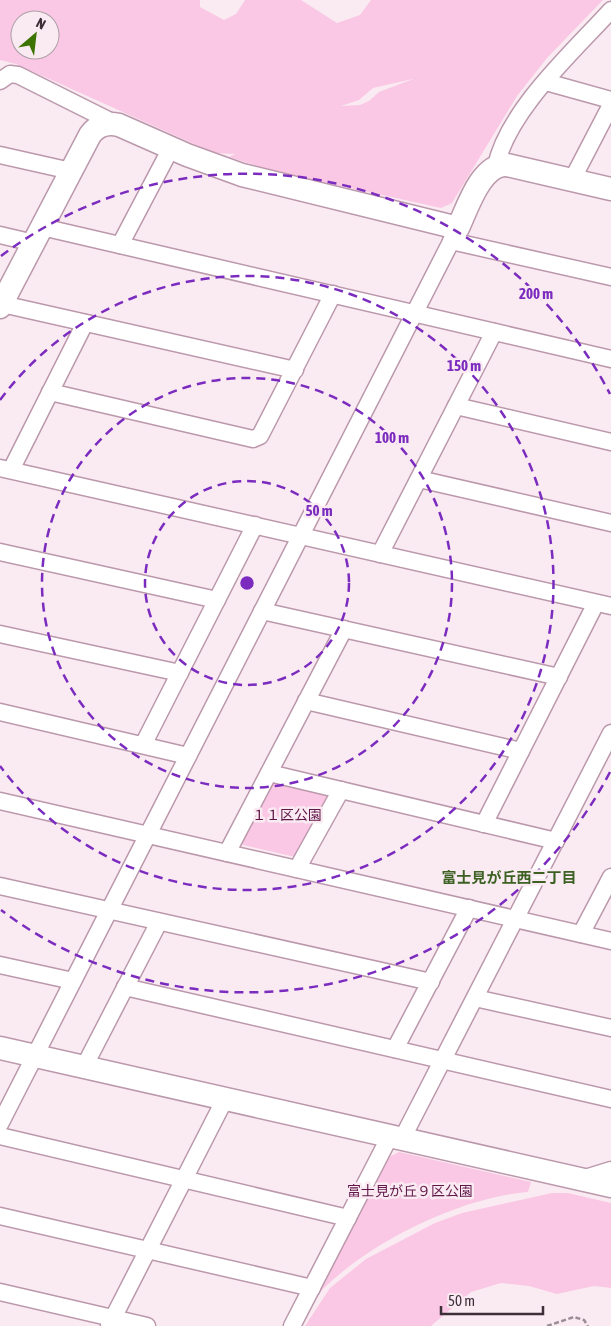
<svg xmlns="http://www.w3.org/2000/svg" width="611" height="1326" font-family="'Asap Condensed','Noto Sans JP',sans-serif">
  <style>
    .green { fill: #fac8e4; fill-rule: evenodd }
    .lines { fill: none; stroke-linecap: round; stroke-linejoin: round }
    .street-casing { stroke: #bb98ab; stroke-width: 19 }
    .secondary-casing { stroke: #bb98ab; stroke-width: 25 }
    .path { stroke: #9b8d95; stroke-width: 2.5; stroke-dasharray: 5 2.5; stroke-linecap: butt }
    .street { stroke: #fff; stroke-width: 16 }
    .secondary { stroke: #fff; stroke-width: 22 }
    .ring { fill: none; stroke: #7b2cbf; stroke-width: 2.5; stroke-dasharray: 9 6 }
    .labels { text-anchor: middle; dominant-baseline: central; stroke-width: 5; stroke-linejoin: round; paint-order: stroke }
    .park-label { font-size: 14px; fill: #611648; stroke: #faebf3 }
    .neighbourhood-label { font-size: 15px; font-weight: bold; fill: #3c6123; stroke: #faebf3 }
    .centre { fill: #7b2cbf; stroke: #faebf3; stroke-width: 2.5 }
    .ring-label { font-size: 15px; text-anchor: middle; font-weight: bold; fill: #7b2cbf; stroke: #faebf3; stroke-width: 5; stroke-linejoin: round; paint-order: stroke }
  </style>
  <rect width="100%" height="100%" fill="#faebf3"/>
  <g class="green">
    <path d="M 0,0 L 200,0 L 200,7 L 224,20 L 236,14 L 245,0 L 301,0 L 337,23 L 360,15 L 371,0 L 603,0 L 547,58 L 517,96 L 452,203 L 441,208 L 273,171 L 229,157 L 235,154 L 214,153 L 16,64 L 0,60 ZM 20,20 L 50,20 L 50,50 L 20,50 ZM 413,79 L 379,92 L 369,101 L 360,105 L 341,106 L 359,100 L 373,88 Z"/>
    <polygon points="277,781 330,795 295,857 243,845 240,841 272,782"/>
    <path d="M 399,1152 L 531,1182 L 528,1192 C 461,1197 369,1242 321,1291 L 318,1289 L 387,1158 Z"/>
    <polygon points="552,1193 568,1193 611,1203 611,1288 594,1286 557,1294 529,1286 501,1283 471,1292 431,1326 305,1326 330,1288 366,1259 435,1223 462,1213"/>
  </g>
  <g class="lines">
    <g class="street-casing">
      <g id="street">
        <polyline points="0,81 10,74 18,75 118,125"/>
        <polyline points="546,82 611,100"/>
        <polyline points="0,155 71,171"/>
        <path d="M 496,166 C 508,110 573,52 611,10"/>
        <polyline points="572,180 611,105"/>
        <polyline points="42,227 611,359"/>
        <polyline points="0,235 34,243"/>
        <polyline points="451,241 611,277"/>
        <polyline points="120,245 171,148"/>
        <polyline points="2,304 295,370"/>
        <polyline points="50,392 253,439 260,436 333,294"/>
        <polyline points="456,406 611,442"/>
        <polyline points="0,468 611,606"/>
        <polyline points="11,470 85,323"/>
        <polyline points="419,479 611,523"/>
        <polyline points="0,552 217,600"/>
        <polyline points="380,554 494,332"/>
        <polyline points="262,611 559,677"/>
        <polyline points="0,634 180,673"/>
        <polyline points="306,701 521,751"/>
        <polyline points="0,712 188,756"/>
        <polyline points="143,745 255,525"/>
        <polyline points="269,773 556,841"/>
        <polyline points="0,801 611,941"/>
        <polyline points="484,824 596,603"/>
        <polyline points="227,853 344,629"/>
        <polyline points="297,869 341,790"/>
        <polyline points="0,886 431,982"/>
        <polyline points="581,934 611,877"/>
        <polyline points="0,965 73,981"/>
        <polyline points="125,987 611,1099"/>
        <polyline points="475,998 611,1028"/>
        <polyline points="395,1049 469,908"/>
        <polyline points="84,1067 159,922"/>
        <polyline points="0,1124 458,228"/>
        <polyline points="0,1136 348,1218"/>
        <polyline points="402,1139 611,733"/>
        <polyline points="582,1179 611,1170"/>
        <polyline points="0,1216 312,1288"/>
        <polyline points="0,1292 147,1326"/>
        <polyline points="109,1326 225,1099"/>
        <polyline points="292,1326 390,1136"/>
      </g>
    </g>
    <g class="secondary-casing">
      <g id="secondary">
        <path d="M 0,307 L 90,135 C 97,125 107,122 119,125 L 187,155 L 242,175 L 458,228 C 467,209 481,163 507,165 L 611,189"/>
        <polyline points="0,1048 611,1186"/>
      </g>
    </g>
    <polyline class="path" points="547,1326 574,1317 584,1320 588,1326"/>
    <use href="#street" class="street"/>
    <use href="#secondary" class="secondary"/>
  </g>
  <g class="ring">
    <circle cx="247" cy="583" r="102"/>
    <circle cx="247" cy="583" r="205"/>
    <path d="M0 400A307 307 0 1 1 0 766"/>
    <path d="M610 772A409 409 0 0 1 1 910M1 256A409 409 0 0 1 610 394"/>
  </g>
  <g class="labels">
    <g class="park-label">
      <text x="287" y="815">１１区公園</text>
      <text x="410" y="1191">富士見が丘９区公園</text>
    </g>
    <g class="neighbourhood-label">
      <text x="509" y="877">富士見が丘西二丁目</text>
    </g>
  </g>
  <circle cx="247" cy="583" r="8" class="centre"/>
  <g class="ring-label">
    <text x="536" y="299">200 m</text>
    <text x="464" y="371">150 m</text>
    <text x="392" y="443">100 m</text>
    <text x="319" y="516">50 m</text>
  </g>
  <g transform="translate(35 35) rotate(28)"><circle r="24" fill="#faebf3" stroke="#aea0a8"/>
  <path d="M0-4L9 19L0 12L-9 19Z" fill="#3d7401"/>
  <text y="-8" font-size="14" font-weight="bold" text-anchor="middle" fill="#3d2f37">N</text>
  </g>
  <path d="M441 1306v8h102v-8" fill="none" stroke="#3d2f37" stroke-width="2.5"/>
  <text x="448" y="1306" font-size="15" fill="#3d2f37" stroke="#faebf3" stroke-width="4" paint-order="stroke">50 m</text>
</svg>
